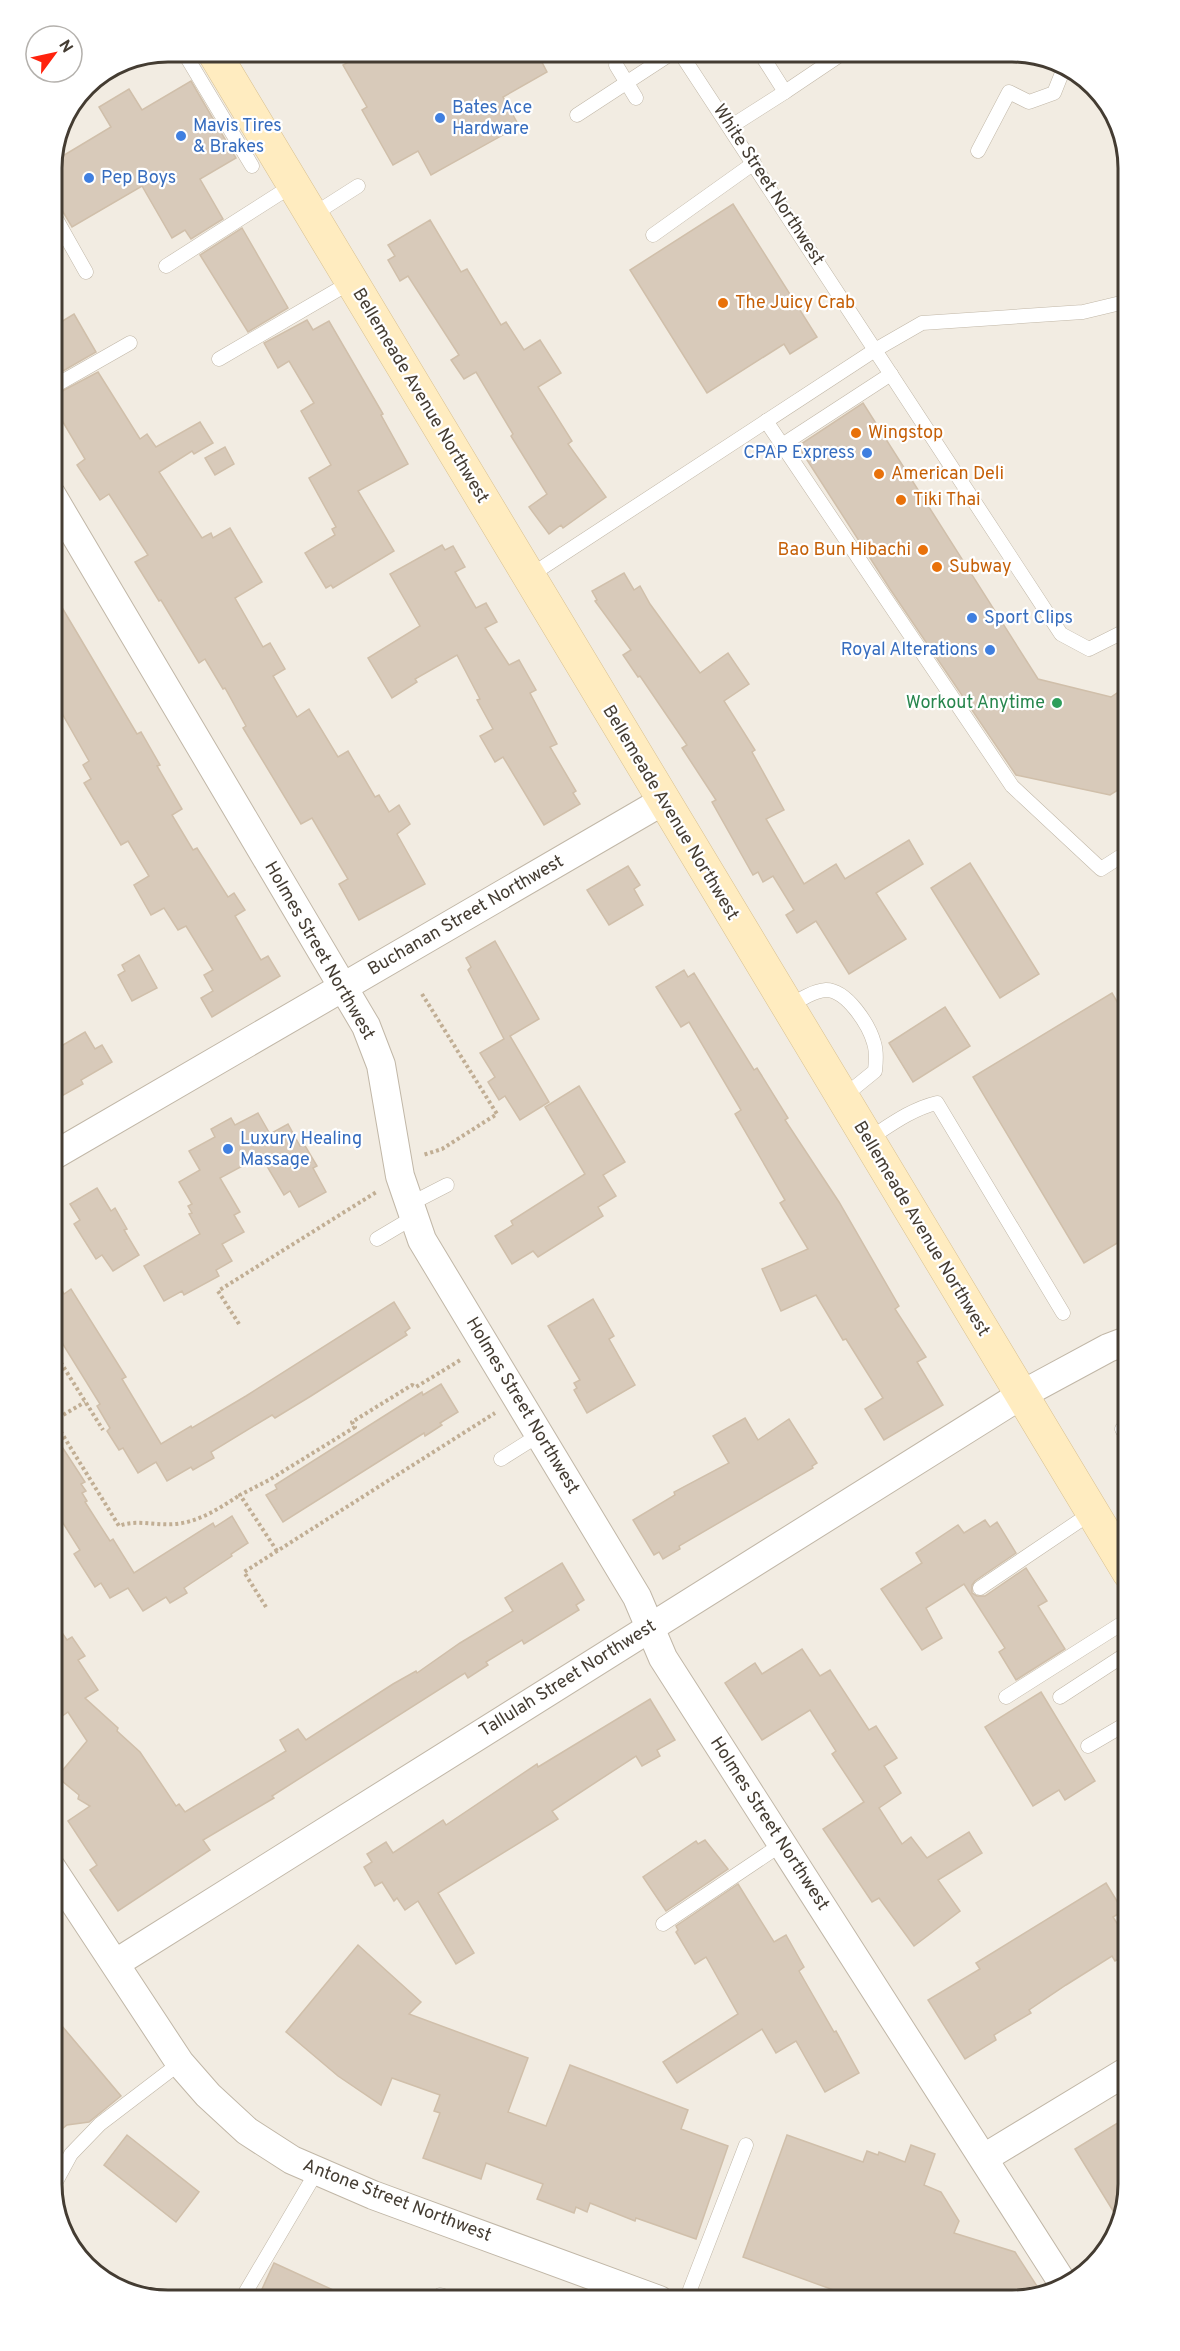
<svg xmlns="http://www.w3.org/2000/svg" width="1180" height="2351" font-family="Overpass,sans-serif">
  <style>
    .building { fill: #d8caba; stroke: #d0bfaa; stroke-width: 1.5 }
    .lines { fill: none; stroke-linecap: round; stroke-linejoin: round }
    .lane-casing { stroke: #c1b7a7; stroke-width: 15 }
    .street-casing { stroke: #c1b7a7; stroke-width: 30 }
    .secondary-casing { stroke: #d9c190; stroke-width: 34 }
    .path { stroke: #c1ae94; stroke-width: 4; stroke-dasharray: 3 3; stroke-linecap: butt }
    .lane { stroke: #fff; stroke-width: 14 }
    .street { stroke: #fff; stroke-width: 28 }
    .secondary { stroke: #ffecc0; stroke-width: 33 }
    .shop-dot { fill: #3f7fe0; stroke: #fff; stroke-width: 2 }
    .food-dot { fill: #e8710a; stroke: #fff; stroke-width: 2 }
    .leisure-dot { fill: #2e9e5b; stroke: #fff; stroke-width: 2 }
    .labels { text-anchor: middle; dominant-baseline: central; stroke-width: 4.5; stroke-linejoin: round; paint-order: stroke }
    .shop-label { font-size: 18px; fill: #366cbe; stroke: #fff; text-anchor: start }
    .street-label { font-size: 18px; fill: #443c32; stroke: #fff }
    .food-label { font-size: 18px; fill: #c56008; stroke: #fff; text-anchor: start }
    .leisure-label { font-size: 18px; fill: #27864d; stroke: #fff; text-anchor: end }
    .rim { fill: none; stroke: #443c32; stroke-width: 3 }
  </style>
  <rect width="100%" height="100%" fill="#f2ece2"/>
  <g class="building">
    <polygon points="369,51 536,51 547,72 503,97 519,126 431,175 418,151 393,165 362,110 367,107 343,65"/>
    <polygon points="191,81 236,158 200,179 223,219 191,239 185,230 172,238 142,186 72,227 51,192 51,163 111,127 99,107 129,89 142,110"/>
    <polygon points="733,204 817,337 790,354 784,344 707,393 630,270"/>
    <polygon points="430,220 461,272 467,269 501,325 506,322 524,350 540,340 561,373 538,387 572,441 568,444 606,497 563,528 561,525 549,534 529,507 547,494 511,436 513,434 476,372 464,379 451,360 459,355 408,276 400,281 388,260 395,256 388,245"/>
    <polygon points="242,228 288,308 248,332 200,255"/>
    <polygon points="74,314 96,352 51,378 51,328"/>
    <polygon points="307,320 313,330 329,321 383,414 381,415 408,464 358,491 394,551 333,588 331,585 326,588 305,553 335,535 332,529 336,527 309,478 331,465 301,411 314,403 289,361 278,368 264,343"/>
    <polygon points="98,372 140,439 147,434 156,447 200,422 213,443 194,454 192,451 159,472 202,538 211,533 213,538 230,528 262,582 235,598 263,647 270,643 285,669 273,676 297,717 309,709 338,757 348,751 375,797 379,795 389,812 399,805 410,824 397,834 425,884 359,920 339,884 348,879 312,818 301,824 243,728 246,726 225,688 223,689 205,659 199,663 161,600 159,601 135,562 148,555 109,494 100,500 77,465 85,459 51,402 51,397"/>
    <polygon points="863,403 1038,679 1111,697 1129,685 1129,783 1110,795 1016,775 890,589 798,446"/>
    <polygon points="225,447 234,464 215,475 205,458"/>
    <polygon points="442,545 445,550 453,546 465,567 455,572 476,608 486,603 497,622 485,628 509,665 519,660 536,690 530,693 557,744 550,747 576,791 573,793 580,804 544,825 503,757 495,762 480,736 493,729 477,700 480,699 457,655 415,679 417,682 392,698 368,658 420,626 390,574"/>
    <polygon points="624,573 634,590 640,586 650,604 700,673 728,653 749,684 724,701 755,750 752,752 784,810 766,819 804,884 836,864 845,879 909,840 923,864 876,893 906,939 849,974 816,921 797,933 786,915 794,910 773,876 763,882 758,872 753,875 712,802 716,800 682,748 687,745 640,676 638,677 623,655 631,650 595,601 597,600 592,591"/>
    <polygon points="51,589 137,734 141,732 160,765 157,766 182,809 172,815 193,850 197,848 228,897 234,893 245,910 235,916 261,960 268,956 280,976 212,1017 201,998 213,991 204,975 213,970 186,926 178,930 164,908 151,915 134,885 149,876 128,841 121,845 84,783 91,779 83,765 89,761 51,694"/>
    <polygon points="970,863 1039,974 1000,998 931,888"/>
    <polygon points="628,866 640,885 634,889 643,905 609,925 587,890"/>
    <polygon points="495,941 539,1019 510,1036 549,1102 520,1120 505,1096 499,1100 488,1082 495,1077 480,1053 504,1039 468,970 471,967 466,958"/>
    <polygon points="139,955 157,988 132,1001 118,975 125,971 122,965"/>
    <polygon points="684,970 688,977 694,973 754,1070 757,1068 788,1118 785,1120 839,1202 899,1306 895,1309 926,1357 917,1362 943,1405 884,1440 865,1409 883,1398 846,1339 843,1340 816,1295 781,1311 762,1269 808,1249 780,1203 785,1200 735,1114 741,1110 689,1022 681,1027 656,987"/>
    <polygon points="1112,993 1129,1022 1129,1236 1084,1263 973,1077"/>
    <polygon points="945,1007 970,1046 913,1082 889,1043"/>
    <polygon points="85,1032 95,1049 102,1045 112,1062 81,1080 83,1084 51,1102 51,1052"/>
    <polygon points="579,1086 625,1162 603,1175 616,1196 598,1207 603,1216 538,1257 533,1251 512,1264 495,1236 513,1225 511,1221 585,1174 545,1107"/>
    <polygon points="258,1113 270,1134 288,1124 300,1146 304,1144 317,1166 313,1168 326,1192 299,1207 290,1191 284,1195 261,1156 220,1178 240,1212 234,1215 244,1232 222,1244 232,1261 216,1270 219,1276 184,1295 182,1291 164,1301 144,1266 200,1234 189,1214 192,1213 188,1206 192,1204 179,1182 200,1170 189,1151 215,1137 211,1129 231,1118 235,1125"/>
    <polygon points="97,1188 111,1211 115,1208 127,1229 124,1230 139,1255 113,1271 102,1255 96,1259 74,1224 80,1220 70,1204"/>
    <polygon points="51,1273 64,1294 71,1289 126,1377 122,1379 161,1444 191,1426 192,1428 246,1396 394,1302 410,1328 405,1332 407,1335 311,1396 275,1418 272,1415 211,1452 214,1458 193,1470 191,1467 167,1481 156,1462 138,1473 123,1448 119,1450 107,1431 110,1428 97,1406 100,1404 51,1325"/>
    <polygon points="593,1299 614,1336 609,1339 635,1385 587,1413 574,1390 577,1388 574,1383 580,1380 548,1326"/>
    <polygon points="441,1384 458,1412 440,1423 442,1425 425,1436 424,1433 283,1522 266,1495 277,1489 275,1485 422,1392 423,1395"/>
    <polygon points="745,1418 758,1440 789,1419 817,1463 812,1466 813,1468 679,1546 680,1549 663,1559 659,1552 654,1555 633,1520 675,1495 674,1492 729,1463 713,1436"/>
    <polygon points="51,1430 85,1482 81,1484 86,1491 82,1493 87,1501 85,1502 110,1541 113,1539 134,1573 213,1523 215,1527 232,1516 248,1543 231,1554 232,1556 184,1588 187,1593 170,1603 166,1597 143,1611 128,1588 110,1598 101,1583 95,1587 74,1554 80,1550 51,1504"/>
    <polygon points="985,1520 990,1527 997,1522 1016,1553 975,1581 972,1585 972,1593 977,1596 985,1596 1026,1568 1047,1601 1038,1606 1065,1649 1016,1680 999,1652 1005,1648 964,1584 926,1608 942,1638 922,1650 881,1589 922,1563 916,1553 958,1525 964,1533"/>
    <polygon points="562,1563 584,1600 576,1605 579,1610 524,1644 522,1640 486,1662 488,1665 468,1678 465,1673 272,1796 274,1798 203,1840 210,1850 118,1911 90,1870 97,1865 68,1821 90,1806 78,1799 79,1795 57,1777 87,1741 68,1712 51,1724 51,1617 67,1640 72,1637 85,1656 78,1660 98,1690 85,1698 118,1728 117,1731 140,1752 176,1806 179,1804 185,1812 286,1751 280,1740 298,1729 306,1740 393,1684 416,1671 417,1673 460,1643 513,1611 505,1598"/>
    <polygon points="802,1649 820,1676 830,1670 869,1730 876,1726 897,1758 884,1766 901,1793 879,1808 902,1844 911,1837 927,1858 969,1832 982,1853 938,1880 960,1911 914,1946 879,1898 872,1902 823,1829 864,1802 832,1754 836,1751 810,1710 762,1740 725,1683 755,1663 762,1674"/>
    <polygon points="1041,1692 1095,1781 1065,1800 1059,1790 1033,1806 985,1727"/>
    <polygon points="650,1699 675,1740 657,1750 660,1756 642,1766 636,1756 552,1811 558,1819 438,1893 474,1953 456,1964 418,1901 405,1910 397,1898 394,1901 382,1882 375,1886 364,1867 372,1862 367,1854 386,1842 393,1853 443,1820 446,1825 537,1764 538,1767"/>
    <polygon points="705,1840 728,1869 666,1911 643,1877 696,1841 698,1844"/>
    <polygon points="1106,1883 1123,1911 1113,1917 1129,1942 1129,1953 1115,1961 1112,1956 1066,1985 1029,2010 1031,2013 994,2035 996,2040 965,2059 928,2000 980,1969 976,1963"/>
    <polygon points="738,1884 774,1942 786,1935 804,1967 799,1971 834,2032 836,2031 859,2073 825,2092 796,2041 776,2053 762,2029 677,2083 663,2062 738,2014 706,1957 695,1964 676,1932 678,1930 676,1926"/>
    <polygon points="358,1945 421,2002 409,2014 528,2058 508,2112 546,2126 570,2065 688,2110 681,2129 728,2146 696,2239 636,2218 635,2221 590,2203 587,2212 576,2207 574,2213 537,2199 543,2184 486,2163 481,2179 423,2158 440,2113 434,2111 440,2095 392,2078 381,2105 338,2076 286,2032"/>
    <polygon points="51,2013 121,2096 89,2122 67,2125 51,2138 51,2101 61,2092 51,2080"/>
    <polygon points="1129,2116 1129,2184 1118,2219 1075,2149"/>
    <polygon points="127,2135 199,2192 176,2222 104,2165"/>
    <polygon points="787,2135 863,2162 867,2151 878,2155 879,2152 905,2162 911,2145 935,2154 924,2185 941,2192 959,2221 954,2233 1015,2252 1042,2294 1013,2300 861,2300 743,2257"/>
    <polygon points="274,2263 355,2300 257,2300"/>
  </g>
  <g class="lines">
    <g class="lane-casing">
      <g id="lane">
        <polyline points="183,51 252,166"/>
        <polyline points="679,51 1061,634 1089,649 1129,629"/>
        <polyline points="759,51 785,92 846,51"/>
        <polyline points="616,65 636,98"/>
        <polyline points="577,115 675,51"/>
        <polyline points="730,127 785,92"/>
        <polyline points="1118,132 1121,129"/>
        <polyline points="978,151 1009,92 1029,102 1054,93 1064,68"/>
        <polyline points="51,210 86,272"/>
        <polyline points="311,216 358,186"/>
        <polyline points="653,235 754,163"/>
        <polyline points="166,266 293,185"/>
        <polyline points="219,359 351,282"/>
        <polyline points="51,388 130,343"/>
        <polyline points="766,421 1012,786 1101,869 1129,851"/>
        <polyline points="782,445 891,374"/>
        <polyline points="528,577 875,350 922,323 1083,312 1129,301"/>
        <path d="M 787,1008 C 798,1001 812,991 826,990 C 847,990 869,1025 874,1043 C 877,1052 876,1062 875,1071 L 843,1097"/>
        <path d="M 867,1140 C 889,1126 911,1109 937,1103 L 1063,1313"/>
        <polyline points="410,1204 447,1185"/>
        <polyline points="377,1239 414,1217"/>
        <polyline points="1129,1441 1122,1429 1129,1425"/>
        <polyline points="501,1459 539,1435"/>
        <polyline points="980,1588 1091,1513"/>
        <polyline points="1006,1697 1129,1619"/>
        <polyline points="1060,1697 1129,1652"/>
        <polyline points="1088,1746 1129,1722"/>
        <polyline points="663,1924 782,1844"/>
        <polyline points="52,2189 71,2154 100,2124 180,2063"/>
        <polyline points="241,2300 317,2171"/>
        <polyline points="438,2300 440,2295 454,2299"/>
        <polyline points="686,2300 746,2145"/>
      </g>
    </g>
    <g class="street-casing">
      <g id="street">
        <polyline points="51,494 366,1026 381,1065 400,1176 422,1240 637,1597 663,1658 1064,2285"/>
        <polyline points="51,1157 663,801"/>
        <polyline points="51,1867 180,2063 208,2095 247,2131 292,2160 373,2195 659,2300"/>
        <polyline points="116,1963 1021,1395 1108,1348 1129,1340"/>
        <polyline points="984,2158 1129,2070"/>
      </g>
    </g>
    <g class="secondary-casing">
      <polyline id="secondary" points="213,51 1129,1573"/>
    </g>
    <g class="path">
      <polyline points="422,994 497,1114 442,1149 423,1155"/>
      <polyline points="239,1324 218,1291 378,1191"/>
      <polyline points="51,1347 103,1430"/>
      <path d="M 51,1416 L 119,1526 C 137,1519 156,1526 175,1524 C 199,1522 220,1508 240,1495"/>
      <polyline points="53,1421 85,1402"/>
      <polyline points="277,1551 240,1495 269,1480 355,1427 352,1422 412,1385 416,1387 462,1359"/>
      <polyline points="266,1607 244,1572 495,1413"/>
    </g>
    <use href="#lane" class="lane"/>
    <use href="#street" class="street"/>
    <use href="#secondary" class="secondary"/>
  </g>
  <g class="shop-dot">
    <circle cx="440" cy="118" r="6"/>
    <circle cx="181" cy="136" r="6"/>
    <circle cx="89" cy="178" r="6"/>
    <circle cx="867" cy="453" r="6"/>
    <circle cx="972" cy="618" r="6"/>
    <circle cx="990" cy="650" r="6"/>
    <circle cx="228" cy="1149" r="6"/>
  </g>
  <g class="food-dot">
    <circle cx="723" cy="303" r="6"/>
    <circle cx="856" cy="433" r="6"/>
    <circle cx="879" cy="474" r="6"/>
    <circle cx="901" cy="500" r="6"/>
    <circle cx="923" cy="550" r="6"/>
    <circle cx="937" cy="567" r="6"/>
  </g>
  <circle class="leisure-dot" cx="1057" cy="703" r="6"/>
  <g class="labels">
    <g class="shop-label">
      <text x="452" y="108">Bates Ace<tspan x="452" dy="21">Hardware</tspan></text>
      <text x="193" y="126">Mavis Tires<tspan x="193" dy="21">&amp; Brakes</tspan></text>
      <text x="101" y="178">Pep Boys</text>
      <text x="855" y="453" text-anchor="end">CPAP Express</text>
      <text x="984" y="618">Sport Clips</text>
      <text x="978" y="650" text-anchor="end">Royal Alterations</text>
      <text x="240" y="1139">Luxury Healing<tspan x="240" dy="21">Massage</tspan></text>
    </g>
    <g class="street-label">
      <text transform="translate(768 185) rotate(57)">White Street Northwest</text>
      <text transform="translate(420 396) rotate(59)">Bellemeade Avenue Northwest</text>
      <text transform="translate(670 813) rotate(59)">Bellemeade Avenue Northwest</text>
      <text transform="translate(466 916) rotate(-30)">Buchanan Street Northwest</text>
      <text transform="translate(319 951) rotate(60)">Holmes Street Northwest</text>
      <text transform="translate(921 1229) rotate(59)">Bellemeade Avenue Northwest</text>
      <text transform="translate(522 1406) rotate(59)">Holmes Street Northwest</text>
      <text transform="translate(568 1679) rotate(-32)">Tallulah Street Northwest</text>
      <text transform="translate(769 1824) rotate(57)">Holmes Street Northwest</text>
      <text transform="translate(397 2201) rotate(21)">Antone Street Northwest</text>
    </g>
    <g class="food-label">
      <text x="735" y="303">The Juicy Crab</text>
      <text x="868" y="433">Wingstop</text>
      <text x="891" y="474">American Deli</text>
      <text x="913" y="500">Tiki Thai</text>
      <text x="911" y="550" text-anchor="end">Bao Bun Hibachi</text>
      <text x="949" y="567">Subway</text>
    </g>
    <g class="leisure-label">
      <text x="1045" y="703">Workout Anytime</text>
    </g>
  </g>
  <path d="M0 0H1180V2351H0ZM168 62H1012A106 106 0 0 1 1118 168V2184A106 106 0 0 1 1012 2290H168A106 106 0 0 1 62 2184V168A106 106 0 0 1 168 62Z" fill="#fff" fill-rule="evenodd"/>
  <path class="rim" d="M168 62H1012A106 106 0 0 1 1118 168V2184A106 106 0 0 1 1012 2290H168A106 106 0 0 1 62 2184V168A106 106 0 0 1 168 62Z"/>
  <g transform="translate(54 54) rotate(57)"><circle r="28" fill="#ffffff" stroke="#b4b1ad" stroke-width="1.5"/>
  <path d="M0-4.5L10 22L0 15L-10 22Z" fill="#ff220d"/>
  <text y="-9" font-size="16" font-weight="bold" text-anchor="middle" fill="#443c32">N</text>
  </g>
</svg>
